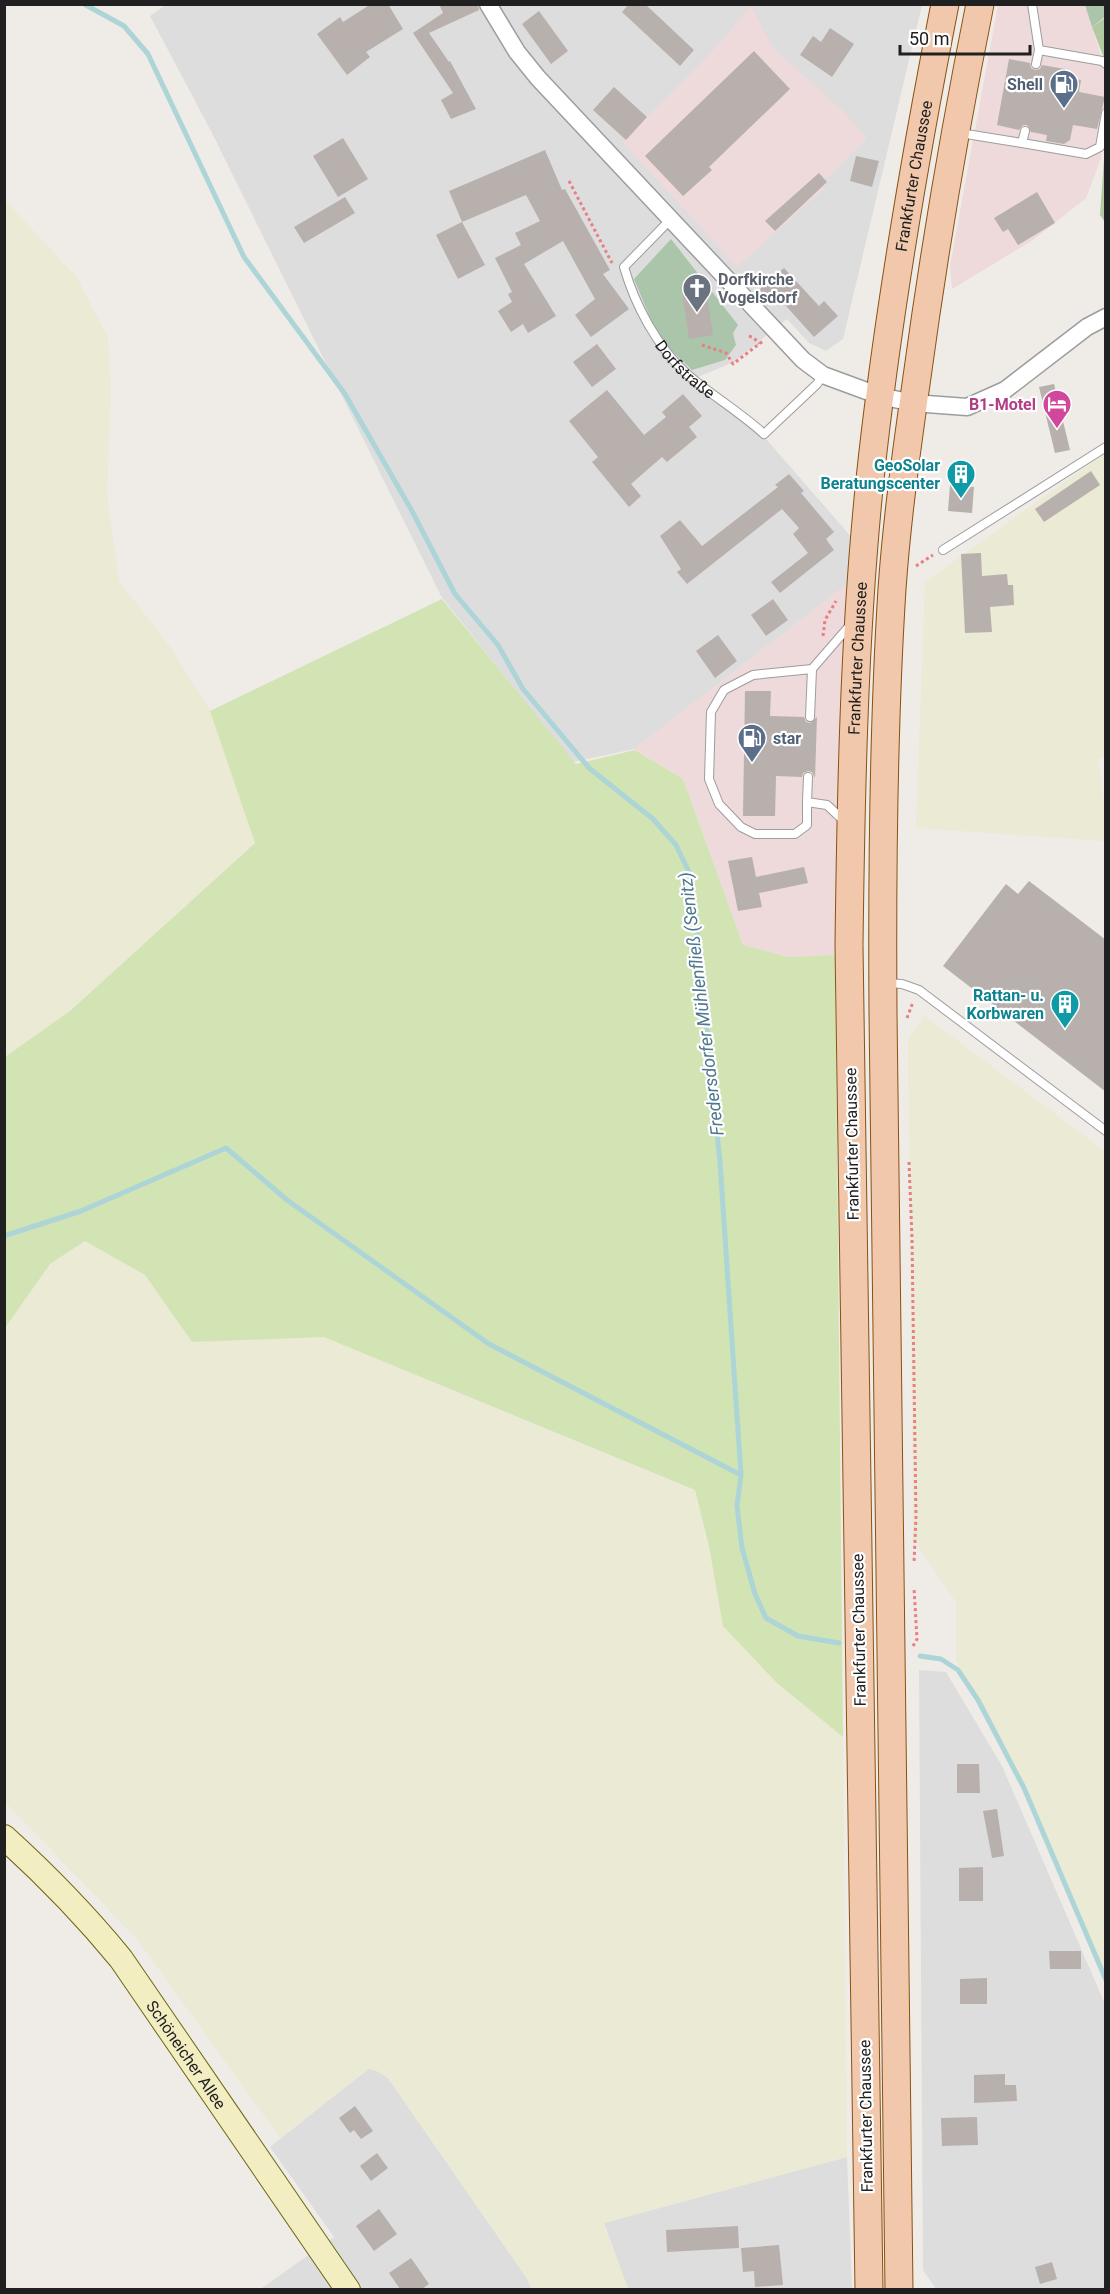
<svg xmlns="http://www.w3.org/2000/svg" width="1110" height="2294" font-family="Roboto,sans-serif">
  <style>
    .residential { fill: #dedddd }
    .commercial { fill: #eed9db }
    .farmland { fill: #ebead5 }
    .grass { fill: #d2e3b4 }
    .forest { fill: #b3c9a1 }
    .cemetery { fill: #abc5ab }
    .lines { fill: none; stroke-linecap: round; stroke-linejoin: round }
    .stream { stroke: #add4d7; stroke-width: 5 }
    .building { fill: #b8b0ad }
    .lane-casing { stroke: #9d9d9d; stroke-width: 10 }
    .street-casing { stroke: #9d9d9d; stroke-width: 19 }
    .secondary-casing { stroke: #6b6813; stroke-width: 26 }
    .primary-casing { stroke: #895112; stroke-width: 29 }
    .path { stroke: #e97e83; stroke-width: 3; stroke-dasharray: 3 3; stroke-linecap: butt }
    .lane { stroke: #fff; stroke-width: 8 }
    .street { stroke: #fff; stroke-width: 16 }
    .secondary { stroke: #f2eec2; stroke-width: 24 }
    .primary { stroke: #f1c8ab; stroke-width: 27 }
    .labels { text-anchor: middle; dominant-baseline: central; stroke-width: 4.5; stroke-linejoin: round; paint-order: stroke }
    .service-label { font-size: 16px; font-weight: bold; fill: #4e5e75; stroke: #fff; text-anchor: end }
    .street-label { font-size: 16px; fill: #202020; stroke: #fff }
    .worship-label { font-size: 16px; font-weight: bold; fill: #5b616d; stroke: #fff; text-anchor: start }
    .hotel-label { font-size: 16px; font-weight: bold; fill: #b23c85; stroke: #fff; text-anchor: end }
    .culture-label { font-size: 16px; font-weight: bold; fill: #0d838f; stroke: #fff; text-anchor: end }
    .water-label { font-size: 18px; font-style: italic; fill: #4c778e; stroke: #fff }
  </style>
  <rect width="100%" height="100%" fill="#efebe7"/>
  <g class="residential">
    <polygon points="167,4 922,5 843,339 826,351 809,343 787,319 734,362 688,381 766,439 854,540 850,582 634,749 573,762 441,596 212,133 150,16"/>
    <polygon points="919,1670 946,1672 1002,1766 1105,2004 1105,2289 936,2289 923,2270"/>
    <polygon points="369,2068 377,2071 388,2078 526,2277 532,2289 259,2290 334,2237 270,2147"/>
    <polygon points="847,2157 852,2289 628,2289 604,2223"/>
  </g>
  <g class="commercial">
    <polygon points="998,5 1085,5 1106,71 1101,158 1086,198 1033,240 952,289 950,266"/>
    <polygon points="751,6 773,48 842,110 867,138 821,184 824,189 737,267 622,142 709,55"/>
    <polygon points="850,582 843,942 835,955 788,957 743,945 683,779 634,749"/>
  </g>
  <g class="farmland">
    <polygon points="4,199 77,278 108,338 111,388 107,495 119,581 170,647 210,711 255,842 70,1011 5,1057"/>
    <polygon points="1105,453 1106,755 1098,759 1105,808 1105,841 916,828 925,582"/>
    <polygon points="925,1016 1105,1151 1105,1971 1018,1771 956,1662 956,1602 913,1539 908,1039"/>
    <polygon points="85,1241 145,1275 192,1342 324,1337 695,1491 709,1546 777,1683 843,1737 847,2157 604,2223 628,2289 532,2289 526,2277 388,2078 377,2071 369,2069 280,2138 137,1939 5,1802 5,1328 50,1264"/>
  </g>
  <polygon class="grass" points="442,599 576,764 635,750 683,779 743,945 788,957 835,955 843,1737 777,1683 723,1626 709,1546 695,1490 324,1337 192,1342 145,1275 85,1241 50,1264 5,1328 5,1057 70,1011 255,843 210,711"/>
  <g class="forest">
    <polygon points="1105,18 1105,61 1092,27"/>
    <polygon points="1105,145 1106,222 1105,222 1100,215"/>
  </g>
  <g class="cemetery">
    <polygon points="1085,5 1105,5 1105,17 1092,27"/>
    <polygon points="671,239 738,325 733,333 736,345 725,360 692,370 659,339 634,279"/>
  </g>
  <g class="lines">
    <g class="stream">
      <polyline points="84,4 124,26 148,54 244,257 345,394 412,511 455,594 498,645 523,689 589,768 653,819 676,845 689,872 694,902 720,1162 741,1475 737,1506 742,1548 755,1594 766,1618 798,1636 839,1643"/>
      <polyline points="4,1236 81,1211 226,1148 287,1200 489,1344 741,1475"/>
      <polyline points="920,1656 941,1659 958,1670 978,1700 1024,1788 1106,1980"/>
    </g>
  </g>
  <g class="building">
    <polygon points="371,4 388,4 403,29 366,52 370,57 347,75 317,34 340,17 343,22"/>
    <polygon points="439,4 478,4 479,10 429,33 449,62 450,61 476,109 451,119 441,100 453,93 413,33 443,13"/>
    <polygon points="629,4 645,4 694,50 680,66 622,12"/>
    <polygon points="539,11 568,51 551,64 522,24"/>
    <polygon points="830,28 854,44 832,77 800,55 813,36 821,42"/>
    <polygon points="754,51 790,89 709,167 712,170 683,196 645,156"/>
    <polygon points="1009,59 1030,63 1031,68 1035,70 1040,69 1042,65 1065,69 1064,77 1081,80 1079,92 1105,97 1097,129 1073,125 1070,140 1064,144 1046,141 1047,135 1031,132 1027,125 1023,125 1019,130 997,125"/>
    <polygon points="614,87 647,117 626,140 593,110"/>
    <polygon points="343,138 368,179 338,197 313,156"/>
    <polygon points="545,150 562,190 565,189 610,270 603,274 629,309 591,337 575,315 595,299 563,241 524,264 556,316 528,333 523,324 511,332 498,311 512,302 508,294 512,292 495,258 521,245 515,233 540,221 526,195 462,222 449,191"/>
    <polygon points="856,156 879,161 872,187 850,181"/>
    <polygon points="819,173 827,182 775,231 765,221"/>
    <polygon points="1037,192 1055,223 1018,245 1008,229 1003,232 994,218"/>
    <polygon points="345,197 355,213 304,243 294,227"/>
    <polygon points="462,222 485,265 458,279 436,235"/>
    <polygon points="784,268 819,306 824,301 838,316 814,337 777,296 770,302 759,290"/>
    <polygon points="706,289 713,335 689,339 682,292"/>
    <polygon points="597,344 616,369 592,387 573,362"/>
    <polygon points="1054,384 1070,450 1055,453 1039,387"/>
    <polygon points="607,390 644,435 666,417 662,412 683,394 702,416 689,427 697,437 667,462 662,457 631,484 641,496 629,507 592,462 598,457 569,421"/>
    <polygon points="1091,471 1100,485 1044,522 1035,509"/>
    <polygon points="789,474 804,491 801,493 834,532 826,539 834,550 780,593 771,582 808,553 793,534 799,528 782,509 687,584 677,572 681,569 660,536 680,520 702,546 778,487 775,485"/>
    <polygon points="950,485 974,487 972,513 948,511"/>
    <polygon points="981,553 982,576 1007,574 1008,585 1013,585 1014,605 990,607 992,632 965,633 961,554"/>
    <polygon points="773,599 788,620 766,636 751,615"/>
    <polygon points="718,635 737,661 715,678 696,651"/>
    <polygon points="745,691 771,691 770,716 804,717 806,722 810,723 817,717 815,778 812,772 808,771 803,773 802,777 776,776 775,816 743,816"/>
    <polygon points="752,857 756,877 804,867 808,883 759,893 762,907 738,911 728,861"/>
    <polygon points="1029,881 1106,940 1106,1092 943,966 1006,884 1018,894"/>
    <polygon points="957,1764 979,1764 980,1793 957,1793"/>
    <polygon points="997,1809 1004,1856 992,1858 983,1811"/>
    <polygon points="983,1867 983,1901 959,1901 959,1868"/>
    <polygon points="1049,1951 1081,1951 1081,1969 1050,1969"/>
    <polygon points="987,1978 987,2004 960,2004 960,1979"/>
    <polygon points="1005,2074 1005,2085 1016,2085 1017,2101 974,2103 974,2075"/>
    <polygon points="355,2106 373,2131 361,2139 354,2130 350,2133 339,2118"/>
    <polygon points="977,2117 978,2145 942,2146 941,2118"/>
    <polygon points="377,2153 388,2168 371,2181 360,2166"/>
    <polygon points="379,2209 397,2234 374,2251 356,2226"/>
    <polygon points="738,2226 739,2248 667,2252 666,2230"/>
    <polygon points="779,2245 783,2285 755,2287 754,2271 743,2272 741,2248"/>
    <polygon points="411,2258 429,2284 422,2289 400,2289 389,2273"/>
    <polygon points="1052,2262 1057,2279 1040,2284 1035,2267"/>
  </g>
  <g class="lines">
    <g class="lane-casing">
      <g id="lane">
        <polyline points="1032,4 1039,50 1036,64"/>
        <polyline points="1039,50 1102,61 1106,64"/>
        <polyline points="960,133 1022,143 1025,131"/>
        <polyline points="1022,143 1086,154 1100,147 1106,113"/>
        <path id="s1" d="M 671,219 L 624,267 C 635,305 657,347 687,374 C 711,395 740,412 764,434 L 817,384 L 823,375"/>
        <polyline points="943,550 1106,447"/>
        <polyline points="810,717 812,669 851,624"/>
        <polyline points="808,777 807,802 827,805 844,821"/>
        <polyline points="807,802 807,825 795,834 755,834 741,827 719,804 709,779 711,712 724,690 753,675 812,669"/>
        <polyline points="887,983 902,984 919,990 1106,1131"/>
      </g>
    </g>
    <g class="street-casing">
      <polyline id="street" points="488,4 517,52 538,78 803,360 823,375 880,396 913,403 967,407 1005,390 1087,327 1106,317"/>
    </g>
    <g class="secondary-casing">
      <g id="secondary">
        <path id="s2" d="M 4,1837 C 46,1875 85,1915 121,1959 L 348,2290"/>
      </g>
    </g>
    <g class="primary-casing">
      <g id="primary">
        <path id="s3" d="M 869,2290 L 849,945 C 851,790 854,633 870,479 C 887,319 914,162 945,4"/>
        <path d="M 899,2290 L 883,1013 C 882,872 883,730 892,589 C 897,518 907,447 917,377 C 934,252 955,128 980,4"/>
      </g>
    </g>
    <g class="path">
      <polyline points="569,181 612,263"/>
      <polyline points="749,336 754,338 759,344"/>
      <polyline points="702,345 726,353 733,364 763,341"/>
      <polyline points="916,566 933,555"/>
      <polyline points="823,636 825,620 836,601"/>
      <polyline points="907,1018 913,1002"/>
      <polyline points="909,1162 912,1238 916,1517 914,1563"/>
      <polyline points="913,1646 917,1639 914,1588"/>
    </g>
    <use href="#lane" class="lane"/>
    <use href="#street" class="street"/>
    <use href="#secondary" class="secondary"/>
    <use href="#primary" class="primary"/>
  </g>
  <defs>
    <g id="fuel-pin" transform="scale(1.5)"><path d="M0 17L-7.5 6A9.5 9.5 0 1 1 7.5 6Z" fill="#5c6f8a" stroke="#fff"/><path d="M-5.5-6h7V0h2V4h1.3V-2.5L3-4.5l.8-.8L6-3V5H2.5V1h-1V6h-7ZM-4.2-4.7v3.2H.2V-4.7Z" fill="#fff"/></g>
    <g id="church-pin" transform="scale(1.5)"><path d="M0 17L-7.5 6A9.5 9.5 0 1 1 7.5 6Z" fill="#6b7280" stroke="#fff"/><path d="M-1.2-6h2.4v3.5h3.3v2.4h-3.3V6h-2.4V-.1h-3.3v-2.4h3.3Z" fill="#fff"/></g>
    <g id="hotel-pin" transform="scale(1.5)"><path d="M0 17L-7.5 6A9.5 9.5 0 1 1 7.5 6Z" fill="#d1479c" stroke="#fff"/><path d="M-6-4.5h1.5V1H6V5H4.5V3h-9V5H-6ZM-4 0a1.8 1.8 0 1 1 3.6 0ZM.5 0V-2.5h3Q6-2.5 6 0Z" fill="#fff"/></g>
    <g id="building-pin" transform="scale(1.5)"><path d="M0 17L-7.5 6A9.5 9.5 0 1 1 7.5 6Z" fill="#0f9aa8" stroke="#fff"/><path d="M-4-6H4V6H1V3H-1V6H-4ZM-2.5-4.3h1.7v1.8h-1.7ZM.8-4.3h1.7v1.8H.8ZM-2.5-1h1.7V.8h-1.7ZM.8-1h1.7V.8H.8Z" fill="#fff"/></g>
  </defs>
  <g fill-rule="evenodd">
    <use href="#fuel-pin" x="1064" y="84"/>
    <use href="#church-pin" x="697" y="288"/>
    <use href="#hotel-pin" x="1057" y="404"/>
    <use href="#building-pin" x="961" y="474"/>
    <use href="#fuel-pin" x="752" y="738"/>
    <use href="#building-pin" x="1065" y="1004"/>
  </g>
  <g class="labels">
    <g class="service-label">
      <text x="1043" y="84">Shell</text>
      <text x="773" y="738" text-anchor="start">star</text>
    </g>
    <g class="street-label">
      <text stroke="none"><textPath href="#s3" startOffset="2118">Frankfurter Chaussee</textPath></text>
      <text stroke="none"><textPath href="#s1" startOffset="188">Dorfstraße</textPath></text>
      <text stroke="none"><textPath href="#s3" startOffset="1632">Frankfurter Chaussee</textPath></text>
      <text transform="translate(852 1144) rotate(-91)">Frankfurter Chaussee</text>
      <text transform="translate(859 1630) rotate(-91)">Frankfurter Chaussee</text>
      <text stroke="none"><textPath href="#s2" startOffset="285">Schöneicher Allee</textPath></text>
      <text transform="translate(866 2116) rotate(-91)">Frankfurter Chaussee</text>
    </g>
    <g class="worship-label">
      <text x="718" y="279">Dorfkirche<tspan x="718" dy="18">Vogelsdorf</tspan></text>
    </g>
    <g class="hotel-label">
      <text x="1036" y="404">B1-Motel</text>
    </g>
    <g class="culture-label">
      <text x="940" y="465">GeoSolar<tspan x="940" dy="18">Beratungscenter</tspan></text>
      <text x="1044" y="995">Rattan- u.<tspan x="1044" dy="18">Korbwaren</tspan></text>
    </g>
    <g class="water-label">
      <text transform="translate(701 1004) rotate(-97)">Fredersdorfer Mühlenfließ (Senitz)</text>
    </g>
  </g>
  <rect width="1110" height="2294" fill="none" stroke="#202020" stroke-width="12"/>
  <path d="M900 45v9h130v-9" fill="none" stroke="#202020" stroke-width="3"/>
  <text x="909" y="45" font-size="18" fill="#202020" stroke="#ffffff" stroke-width="4.5" paint-order="stroke">50 m</text>
</svg>
